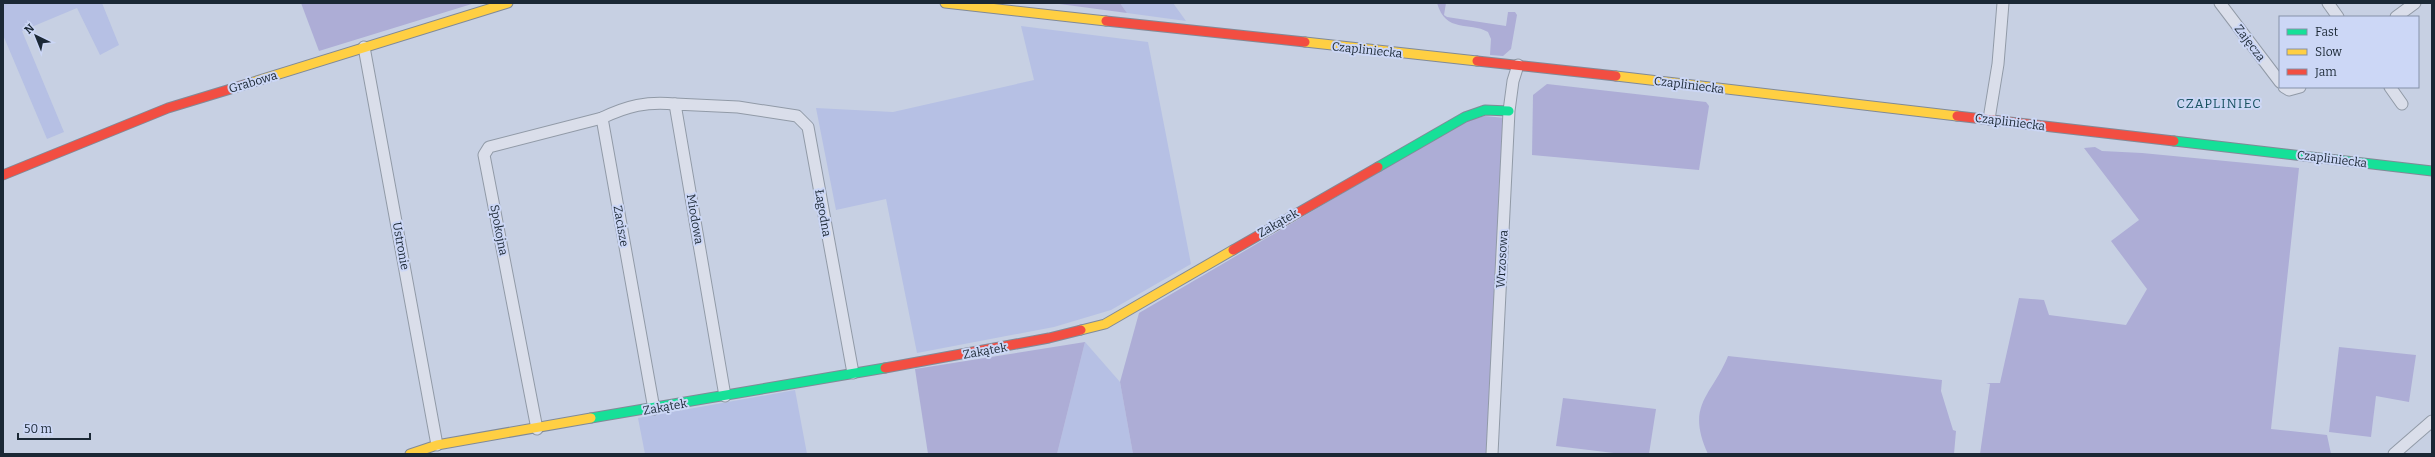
<svg xmlns="http://www.w3.org/2000/svg" width="2435" height="457" font-family="Bitter,serif">
  <style>
    .farmland { fill: #b6c0e4 }
    .green { fill: #adadd6 }
    .lines { fill: none; stroke-linecap: round; stroke-linejoin: round }
    .street-casing { stroke: #919aa7; stroke-width: 13 }
    .fast-casing { stroke: #818a97; stroke-width: 11 }
    .slow-casing { stroke: #818a97; stroke-width: 11 }
    .jam-casing { stroke: #818a97; stroke-width: 11 }
    .street { stroke: #dadeea; stroke-width: 11 }
    .fast { stroke: #16e098; stroke-width: 9 }
    .slow { stroke: #ffcf43; stroke-width: 9 }
    .jam { stroke: #f24e42; stroke-width: 9 }
    .labels { text-anchor: middle; dominant-baseline: central; stroke-width: 4; stroke-linejoin: round; paint-order: stroke }
    .street-label { font-size: 12px; fill: #1b2835; stroke: #ccd7f6 }
    .neighbourhood-label { font-size: 13px; letter-spacing: 1px; fill: #195262; stroke: #ccd7f6 }
  </style>
  <rect width="100%" height="100%" fill="#c7d0e3"/>
  <g class="farmland">
    <polygon points="3,3 102,3 119,45 100,55 77,8 22,31 64,132 47,139 3,35"/>
    <polygon points="1120,3 1173,3 1186,21 1127,13"/>
    <polygon points="1021,26 1148,42 1191,264 1111,310 1054,327 917,353 886,199 836,210 816,108 893,112 1034,80"/>
    <polygon points="1085,342 1120,382 1133,454 1057,454"/>
    <polygon points="795,390 807,454 645,454 638,418"/>
  </g>
  <g class="green">
    <polygon points="301,3 475,3 319,51"/>
    <polygon points="1052,3 1120,3 1127,13"/>
    <path d="M 1437,3 L 1446,3 L 1444,15 L 1447,17 L 1506,26 L 1508,12 L 1515,12 L 1517,15 L 1511,49 L 1503,56 L 1490,55 L 1491,39 L 1488,32 C 1469,21 1446,34 1437,3 Z"/>
    <polygon points="1547,84 1706,102 1709,106 1699,170 1532,155 1533,95"/>
    <polygon points="1485,116 1505,118 1486,454 1133,454 1120,382 1139,313 1464,122"/>
    <polygon points="2095,147 2102,151 2142,153 2299,168 2271,429 2327,435 2331,454 1980,454 1990,384 1986,383 2000,383 2019,298 2044,300 2049,315 2126,325 2147,289 2111,241 2139,220 2084,148"/>
    <polygon points="1085,342 1057,454 928,454 915,369"/>
    <polygon points="2339,347 2416,355 2409,402 2376,396 2371,437 2329,432"/>
    <path d="M 1728,356 L 1942,380 L 1941,391 L 1953,430 L 1956,431 L 1954,454 L 1708,454 C 1685,404 1712,396 1728,356 Z"/>
    <polygon points="1563,398 1656,409 1649,454 1622,454 1556,446"/>
  </g>
  <g class="lines">
    <g class="street-casing">
      <g id="street">
        <polyline points="2220,3 2280,82"/>
        <polyline points="2328,3 2338,17"/>
        <polyline points="2396,17 2415,3"/>
        <polyline points="364,47 437,445"/>
        <polyline points="2284,87 2289,90 2300,87"/>
        <polyline points="2390,87 2402,104"/>
        <polyline points="1989,119 1998,64 2003,3"/>
        <polyline points="725,396 675,104 738,107 797,116 808,127 853,373"/>
        <path d="M 654,409 L 602,118 C 627,106 647,101 675,104"/>
        <polyline points="537,429 484,155 489,147 602,118"/>
        <polyline points="1492,454 1509,111 1513,81 1518,65"/>
        <polyline points="2394,454 2432,421"/>
      </g>
    </g>
    <g class="fast-casing">
      <g id="fast">
        <polyline points="2174,141 2432,171"/>
        <polyline points="1378,167 1465,117 1485,110 1509,111"/>
        <polyline points="591,418 885,368"/>
      </g>
    </g>
    <g class="slow-casing">
      <g id="slow">
        <polyline points="945,3 1106,21"/>
        <polyline points="1305,42 1477,61"/>
        <polyline points="1616,76 1957,116"/>
        <polyline points="247,84 508,3"/>
        <polyline points="1081,330 1105,324 1233,250"/>
        <polyline points="410,454 437,445 591,418"/>
      </g>
    </g>
    <g class="jam-casing">
      <g id="jam">
        <polyline points="1106,21 1305,42"/>
        <polyline points="1477,61 1616,76"/>
        <polyline points="1957,116 2174,141"/>
        <polyline points="3,175 168,108 247,84"/>
        <polyline points="1233,250 1378,167"/>
        <polyline points="885,368 1049,338 1081,330"/>
      </g>
    </g>
    <use href="#street" class="street"/>
    <use href="#fast" class="fast"/>
    <use href="#slow" class="slow"/>
    <use href="#jam" class="jam"/>
  </g>
  <g class="labels">
    <g class="street-label">
      <text transform="translate(2250 43) rotate(53)">Zajęcza</text>
      <text transform="translate(1367 50) rotate(6)">Czapliniecka</text>
      <text transform="translate(253 82) rotate(-17)">Grabowa</text>
      <text transform="translate(1689 85) rotate(7)">Czapliniecka</text>
      <text transform="translate(2010 122) rotate(7)">Czapliniecka</text>
      <text transform="translate(2332 159) rotate(7)">Czapliniecka</text>
      <text transform="translate(823 213) rotate(80)">Łagodna</text>
      <text transform="translate(695 219) rotate(80)">Miodowa</text>
      <text transform="translate(1278 223) rotate(-30)">Zakątek</text>
      <text transform="translate(621 226) rotate(80)">Zacisze</text>
      <text transform="translate(499 230) rotate(79)">Spokojna</text>
      <text transform="translate(401 246) rotate(80)">Ustronie</text>
      <text transform="translate(1502 259) rotate(-87)">Wrzosowa</text>
      <text transform="translate(985 351) rotate(-10)">Zakątek</text>
      <text transform="translate(665 407) rotate(-10)">Zakątek</text>
    </g>
    <g class="neighbourhood-label">
      <text x="2219" y="103">CZAPLINIEC</text>
    </g>
  </g>
  <rect width="2435" height="457" fill="none" stroke="#1b2835" stroke-width="8"/>
  <rect x="2279" y="16" width="140" height="72" fill="#ccd7f6" stroke="#8591a9"/>
  <rect x="2287" y="29" width="20" height="6" fill="#16e098" stroke="#8591a9"/>
  <text x="2315" y="36" font-size="12" fill="#1b2835">Fast</text>
  <rect x="2287" y="49" width="20" height="6" fill="#ffcf43" stroke="#8591a9"/>
  <text x="2315" y="56" font-size="12" fill="#1b2835">Slow</text>
  <rect x="2287" y="69" width="20" height="6" fill="#f24e42" stroke="#8591a9"/>
  <text x="2315" y="76" font-size="12" fill="#1b2835">Jam</text>
  <g transform="translate(36 36) rotate(317)" stroke="#ccd7f6" stroke-width="3" paint-order="stroke">
  <path d="M0-3L7 15L0 10L-7 15Z" fill="#1b2835"/>
  <text y="-6" font-size="11" font-weight="bold" text-anchor="middle" fill="#1b2835">N</text>
  </g>
  <path d="M18 433v6h72v-6" fill="none" stroke="#1b2835" stroke-width="2"/>
  <text x="24" y="433" font-size="12" fill="#1b2835" stroke="#ccd7f6" stroke-width="3" paint-order="stroke">50 m</text>
</svg>
